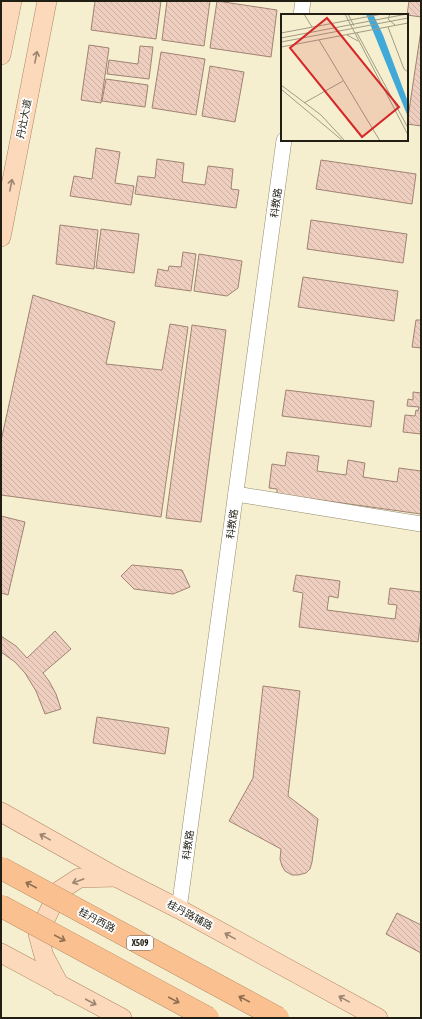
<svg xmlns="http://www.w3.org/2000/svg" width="422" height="1019" font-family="'Asap Condensed','Noto Sans SC',sans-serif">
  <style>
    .building { fill: url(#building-back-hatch); stroke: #a08373 }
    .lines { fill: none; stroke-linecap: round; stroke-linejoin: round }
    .minor-casing { stroke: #928b6e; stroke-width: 16 }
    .major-casing { stroke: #af8764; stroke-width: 20 }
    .minor { stroke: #fff; stroke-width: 15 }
    .major { stroke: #fdd9bc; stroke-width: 19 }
    .highway-bridge-casing { stroke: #af8764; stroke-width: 23; stroke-linecap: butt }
    .highway-bridge { stroke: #fbc090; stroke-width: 22 }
    .oneway { stroke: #9a8570 }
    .oneway2 { stroke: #8e6f52 }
    .labels { text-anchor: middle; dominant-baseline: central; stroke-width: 3.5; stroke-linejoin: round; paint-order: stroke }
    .shield { fill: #fff; stroke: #64625a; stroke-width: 1 }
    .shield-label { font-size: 9px; font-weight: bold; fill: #211e13 }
    .street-label { font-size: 10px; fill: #211e13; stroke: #fff }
    .inset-road { fill: none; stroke: #a09b84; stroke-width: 1 }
    .view { fill: #d62828; fill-opacity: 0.15; stroke: #d62828; stroke-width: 2 }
    .inset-edge { fill: none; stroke: #211e13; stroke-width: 2 }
  </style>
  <defs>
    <pattern id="building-back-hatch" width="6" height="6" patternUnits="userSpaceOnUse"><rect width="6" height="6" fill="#eecebe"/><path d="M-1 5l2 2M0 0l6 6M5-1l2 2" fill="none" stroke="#ccb0a2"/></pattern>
  </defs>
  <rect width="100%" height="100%" fill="#f5efcf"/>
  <g class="building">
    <polygon points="95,1 161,1 156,39 91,30"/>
    <polygon points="167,1 210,1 204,46 162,40"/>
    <polygon points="217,1 277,10 271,57 210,48"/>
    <polygon points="409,1 421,1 421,17 407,15"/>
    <polygon points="421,30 421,126 407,124"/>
    <polygon points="89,45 109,48 101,103 81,100"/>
    <polygon points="140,46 153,47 149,79 107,74 109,60 138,64"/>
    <polygon points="161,52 205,59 196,115 152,108"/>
    <polygon points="210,66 244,72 235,122 202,116"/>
    <polygon points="106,79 148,85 145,107 102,101"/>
    <polygon points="96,148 120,152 115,183 134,186 131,205 70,196 74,176 92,179"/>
    <polygon points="157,159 184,163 182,182 205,185 208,166 233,169 231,189 239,190 236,208 135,194 138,176 155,178"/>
    <polygon points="321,160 416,174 412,204 316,189"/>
    <polygon points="311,220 407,234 403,263 307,249"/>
    <polygon points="60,225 98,230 94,269 56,264"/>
    <polygon points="101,229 139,234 134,273 96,268"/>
    <polygon points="183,252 196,254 191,291 155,286 158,269 168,271 169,266 181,267"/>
    <polygon points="199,254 242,261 238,288 227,296 194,291"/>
    <polygon points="303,277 398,291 394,321 298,307"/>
    <polygon points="33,295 115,322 106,364 162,370 170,324 188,327 161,517 1,495 1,441"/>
    <polygon points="416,320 421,320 421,348 412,347"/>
    <polygon points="192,325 226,330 201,522 166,518"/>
    <polygon points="286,390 374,401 371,427 282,416"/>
    <polygon points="413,392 421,393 421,434 403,432 405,415 415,416 416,410 418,411 419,407 407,406 408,399 413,400"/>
    <polygon points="287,452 319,456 317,471 346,475 348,460 365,463 363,477 397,482 399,468 421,471 421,514 277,494 277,489 269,488 272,464 285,466"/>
    <polygon points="1,516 25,522 8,595 1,593"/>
    <polygon points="132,565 182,570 190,587 173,594 134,589 121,576"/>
    <polygon points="296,575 340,581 338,598 329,596 327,610 395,619 397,605 388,604 390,588 421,592 421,619 418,642 299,627 303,593 293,591"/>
    <polygon points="55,631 71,649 43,673 49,681 56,694 61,709 45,714 36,691 25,673 15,662 1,652 1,636 16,646 27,658"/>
    <polygon points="263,686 300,691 288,796 318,819 312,862 310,869 306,873 298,875 292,875 285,871 282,866 280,859 281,849 229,821 253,778"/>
    <polygon points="97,717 169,728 165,754 93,743"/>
    <polygon points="397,913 421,925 421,953 386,934"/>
  </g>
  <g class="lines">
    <g class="minor-casing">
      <g id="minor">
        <polyline points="301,15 303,1"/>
        <polyline points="236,494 421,524"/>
        <polyline points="179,909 284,140"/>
      </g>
    </g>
    <g class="major-casing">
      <g id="major">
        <polyline points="1,55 12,1"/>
        <polyline points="1,237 47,1"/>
        <polyline points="1,812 116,877 179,909 378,1018"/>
        <polyline points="1,953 122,1018"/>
        <polyline points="60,986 44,956 38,934 59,891 79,878 116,877"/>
      </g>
    </g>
    <use href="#minor" class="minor"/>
    <use href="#major" class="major"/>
    <g class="highway-bridge-casing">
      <g id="highway-bridge">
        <polyline points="1,868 278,1018"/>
        <polyline points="1,906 208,1018"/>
      </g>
    </g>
    <use href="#highway-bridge" class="highway-bridge"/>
  </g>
  <defs><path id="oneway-shaft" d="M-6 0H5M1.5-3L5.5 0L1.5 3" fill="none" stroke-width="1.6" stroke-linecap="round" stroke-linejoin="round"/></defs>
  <g class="oneway">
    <use href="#oneway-shaft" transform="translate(36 57) rotate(-79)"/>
    <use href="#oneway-shaft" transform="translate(11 185) rotate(-79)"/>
    <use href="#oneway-shaft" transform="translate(45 837) rotate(-151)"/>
    <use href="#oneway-shaft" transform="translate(78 881) rotate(160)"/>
    <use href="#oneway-shaft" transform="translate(230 936) rotate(-151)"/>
    <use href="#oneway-shaft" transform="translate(344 999) rotate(-151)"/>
    <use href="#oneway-shaft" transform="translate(91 1002) rotate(28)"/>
  </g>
  <g class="oneway2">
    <use href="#oneway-shaft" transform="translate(31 885) rotate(-152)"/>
    <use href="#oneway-shaft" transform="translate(60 938) rotate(28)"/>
    <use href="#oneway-shaft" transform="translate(244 999) rotate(-152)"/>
    <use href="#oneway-shaft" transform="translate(174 1000) rotate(28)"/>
  </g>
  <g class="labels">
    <rect class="shield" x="127" y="936" width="26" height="14" rx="3"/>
    <g class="shield-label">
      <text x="140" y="943">X509</text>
    </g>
    <g class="street-label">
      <text transform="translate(24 119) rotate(-79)">丹灶大道</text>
      <text transform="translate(276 203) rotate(-82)">科教路</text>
      <text transform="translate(232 524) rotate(-82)">科教路</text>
      <text transform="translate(188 845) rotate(-82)">科教路</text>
      <text transform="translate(190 915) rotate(28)">桂丹路辅路</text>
      <text transform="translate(97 920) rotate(28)">桂丹西路</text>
    </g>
  </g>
  <g transform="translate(281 14)">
    <rect width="127" height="127" fill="#f5efcf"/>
    <path d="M 85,0 L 92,0 L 102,21 L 127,88 L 127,103 Z" fill="#40a9d7"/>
    <path class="inset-road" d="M 23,0 L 31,13M 64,0 L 127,121M 67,0 L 73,12M 109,0 L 107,5 L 114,11M 107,13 L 123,55 L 127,58M 0,19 L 101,0M 76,19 L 127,114M 66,21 L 77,27M 0,24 L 126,0M 38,26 L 99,127M 0,28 L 127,4M 0,33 L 127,9M 0,71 L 40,101 L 64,127M 0,75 L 62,127M 23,89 L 62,67"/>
    <path class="view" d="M 46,4 L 118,93 L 81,123 L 9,34 Z"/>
    <rect width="127" height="127" class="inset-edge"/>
  </g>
  <rect width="422" height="1019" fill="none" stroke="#211e13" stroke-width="4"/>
</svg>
